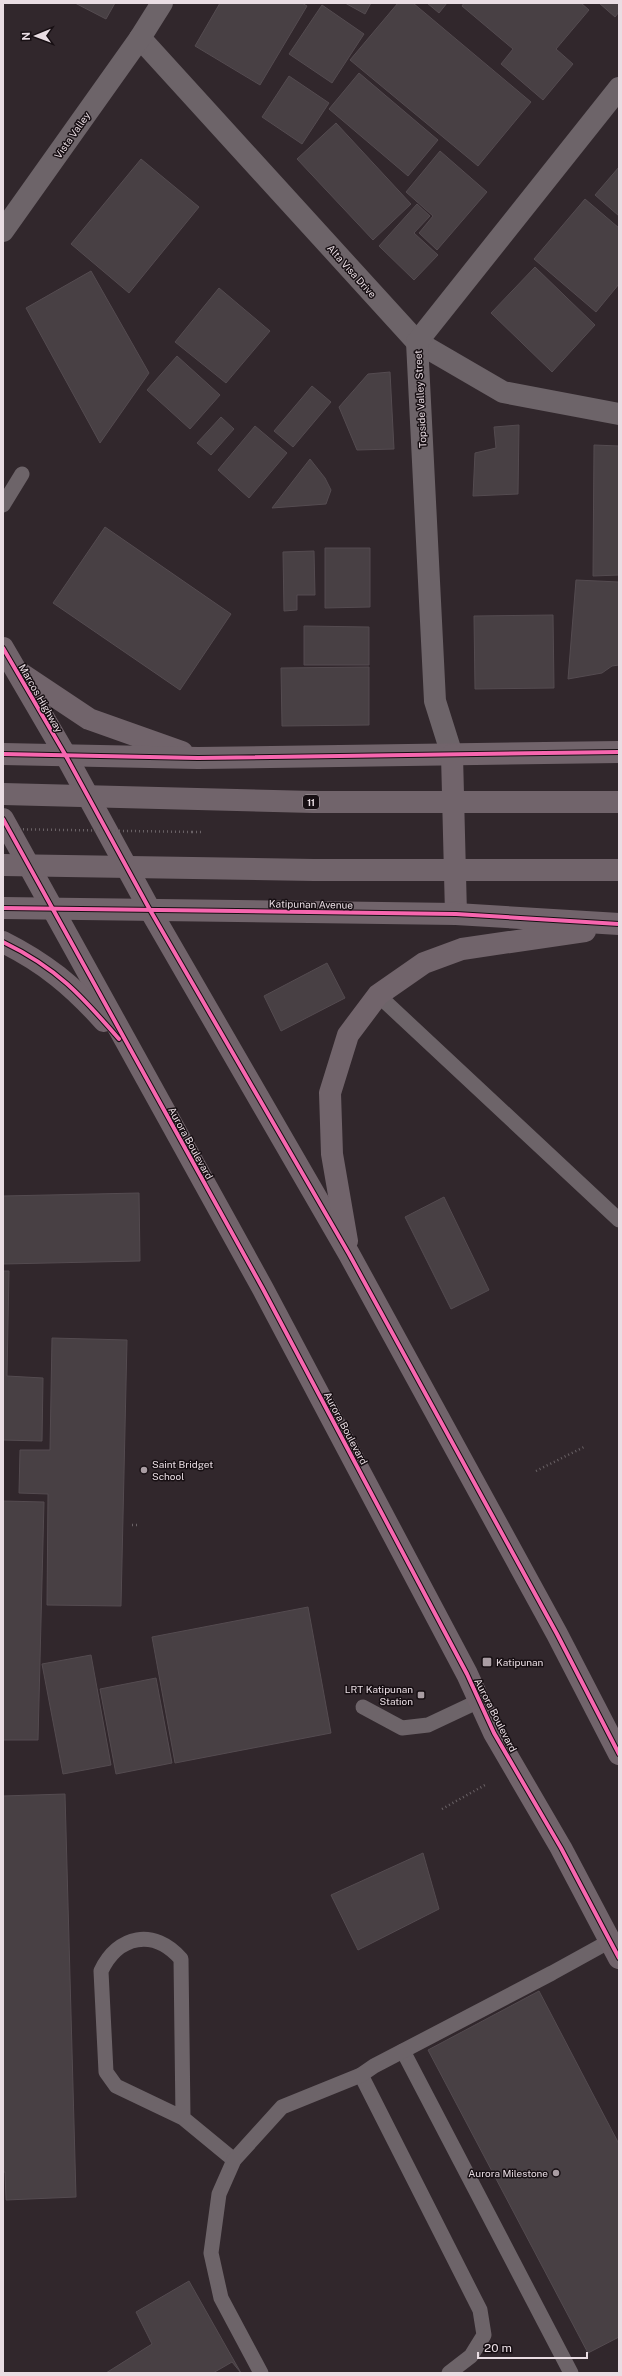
<svg xmlns="http://www.w3.org/2000/svg" width="622" height="2376" font-family="'Public Sans',sans-serif">
  <style>
    .building { fill: #484044; stroke: #544b50 }
    .lines { fill: none; stroke-linecap: round; stroke-linejoin: round }
    .path { stroke: #6a6266; stroke-width: 2.5; stroke-dasharray: 1 3; stroke-linecap: butt }
    .service { stroke: #6d6469; stroke-width: 15 }
    .minor { stroke: #6d6469; stroke-width: 22 }
    .primary { stroke: #71646b; stroke-width: 22 }
    .path-bridge { stroke: #6a6266; stroke-width: 2.5; stroke-dasharray: 1 3; stroke-linecap: butt }
    .primary-bridge { stroke: #71646b; stroke-width: 22 }
    .cycleway-casing { stroke: #170f13; stroke-width: 6 }
    .cycleway { stroke: #f766af; stroke-width: 4 }
    .poi-dot { fill: #a99da3; stroke: #170f13; stroke-width: 1.5 }
    .labels { text-anchor: middle; dominant-baseline: central; stroke-width: 3; stroke-linejoin: round; paint-order: stroke }
    .shield { fill: #170f13; stroke: #aa9fa5; stroke-width: 1 }
    .shield-label { font-size: 9px; font-weight: bold; fill: #e9dde3 }
    .street-label { font-size: 10px; fill: #e9dde3; stroke: #170f13 }
    .poi-label { font-size: 10px; fill: #e9dde3; stroke: #170f13; text-anchor: start }
  </style>
  <rect width="100%" height="100%" fill="#31272c"/>
  <g class="building">
    <polygon points="75,3 115,3 106,19"/>
    <polygon points="220,3 302,3 307,6 260,85 195,46"/>
    <polygon points="345,3 371,3 365,14"/>
    <polygon points="398,3 413,3 531,102 478,166 350,60"/>
    <polygon points="427,3 447,3 439,13"/>
    <polygon points="464,3 581,3 589,10 556,49 573,64 543,100 501,64 513,49 462,6"/>
    <polygon points="599,3 619,3 619,12 615,17"/>
    <polygon points="322,5 364,34 332,83 289,54"/>
    <polygon points="359,73 438,140 408,176 329,109"/>
    <polygon points="289,76 329,103 302,144 262,117"/>
    <polygon points="336,123 411,204 373,240 297,159"/>
    <polygon points="440,151 487,192 437,250 419,233 433,216 406,192"/>
    <polygon points="141,159 199,207 129,293 71,244"/>
    <polygon points="619,167 619,216 595,195"/>
    <polygon points="585,199 619,228 619,284 596,312 534,259"/>
    <polygon points="417,204 430,216 414,233 438,255 414,280 379,246"/>
    <polygon points="535,267 595,325 552,372 491,313"/>
    <polygon points="91,271 149,373 100,443 26,308"/>
    <polygon points="219,288 270,331 226,383 175,342"/>
    <polygon points="177,356 220,395 190,429 147,390"/>
    <polygon points="390,372 394,449 357,450 339,407 368,374"/>
    <polygon points="312,386 331,402 293,447 274,431"/>
    <polygon points="221,417 234,429 211,455 197,443"/>
    <polygon points="519,425 518,494 473,496 475,453 496,448 494,427"/>
    <polygon points="255,426 287,453 249,498 218,470"/>
    <polygon points="594,445 619,446 619,575 593,576"/>
    <polygon points="310,459 325,478 331,490 326,504 272,508"/>
    <polygon points="105,527 231,614 180,690 53,603"/>
    <polygon points="325,548 370,548 370,607 325,608"/>
    <polygon points="314,551 315,595 297,595 297,610 284,611 283,552"/>
    <polygon points="576,580 619,582 619,665 612,666 602,673 568,679"/>
    <polygon points="553,615 554,688 475,689 474,616"/>
    <polygon points="304,626 369,627 369,665 304,665"/>
    <polygon points="369,667 369,725 282,726 281,668"/>
    <polygon points="327,963 345,998 281,1031 264,996"/>
    <polygon points="139,1193 140,1261 3,1264 3,1196"/>
    <polygon points="444,1197 489,1290 451,1309 405,1217"/>
    <polygon points="3,1271 9,1271 7,1376 43,1378 42,1441 3,1440"/>
    <polygon points="52,1338 127,1340 121,1606 47,1605 48,1494 19,1493 20,1450 50,1450"/>
    <polygon points="3,1501 44,1502 38,1740 3,1740"/>
    <polygon points="308,1607 331,1733 175,1763 152,1637"/>
    <polygon points="91,1655 111,1765 63,1774 42,1664"/>
    <polygon points="156,1678 172,1763 116,1774 100,1689"/>
    <polygon points="65,1794 76,2197 6,2200 5,2172 3,2172 3,1796"/>
    <polygon points="423,1853 439,1909 358,1950 331,1895"/>
    <polygon points="539,1991 619,2144 619,2337 588,2353 428,2050"/>
    <polygon points="189,2281 241,2373 232,2362 213,2373 106,2373 152,2344 136,2312"/>
  </g>
  <g class="lines">
    <g class="path">
      <polyline points="192,832 204,832"/>
      <polyline points="536,1471 586,1446"/>
      <polyline points="132,1525 140,1525"/>
      <polyline points="442,1809 485,1785"/>
    </g>
    <g class="service">
      <polyline points="3,505 22,474"/>
      <polyline points="378,995 619,1220"/>
      <polyline points="363,1707 402,1728 428,1725 479,1701"/>
      <polyline points="403,2051 571,2373"/>
      <polyline points="361,2075 480,2310 484,2335 471,2356 449,2373"/>
      <path d="M 183,2118 L 181,1959 C 154,1928 118,1935 101,1971 L 106,2072 L 116,2086 L 183,2118 L 234,2160"/>
      <polyline points="261,2373 221,2298 211,2253 219,2194 234,2160 282,2107 361,2075 374,2066 552,1973 610,1941"/>
    </g>
    <g class="minor">
      <polyline points="140,38 417,342 503,392 619,414"/>
      <polyline points="3,231 140,38 162,3"/>
      <polyline points="452,755 435,701 417,342 619,88"/>
    </g>
    <g class="primary">
      <polyline points="3,648 66,756 150,910 349,1254 557,1634 619,1754"/>
      <polyline points="20,673 89,719 182,752"/>
      <polyline points="3,754 198,758 619,752"/>
      <polyline points="452,755 456,914"/>
      <polyline points="3,819 263,1289 467,1674 494,1733 561,1848 619,1958"/>
      <polyline points="3,908 456,914 619,924"/>
      <path d="M 3,942 C 45,963 73,986 104,1021"/>
      <polyline points="347,1241 332,1154 330,1093 348,1035 378,995 424,963 462,949 585,931"/>
    </g>
    <polyline class="path-bridge" points="3,829 192,832"/>
    <g class="primary-bridge">
      <polyline points="3,794 313,802 619,802"/>
      <polyline points="3,865 314,870 619,870"/>
    </g>
    <g class="cycleway-casing">
      <g id="cycleway">
        <polyline points="3,648 66,756 150,910 349,1254 557,1634 619,1754"/>
        <polyline points="3,754 198,758 619,752"/>
        <polyline points="3,819 263,1289 467,1674 494,1733 561,1848 619,1958"/>
        <polyline points="3,908 456,914 619,924"/>
        <path d="M 3,942 C 57,968 81,995 119,1039"/>
      </g>
    </g>
    <use href="#cycleway" class="cycleway"/>
  </g>
  <g class="poi-dot">
    <circle cx="144" cy="1470" r="4"/>
    <rect x="482" y="1657" width="10" height="10" rx="2"/>
    <rect x="417" y="1691" width="8" height="8" rx="2"/>
    <circle cx="556" cy="2173" r="4"/>
  </g>
  <g class="labels">
    <rect class="shield" x="303" y="795" width="16" height="14" rx="3"/>
    <g class="shield-label">
      <text x="311" y="802">11</text>
    </g>
    <g class="street-label">
      <text transform="translate(72 135) rotate(-55)">Vista Valley</text>
      <text transform="translate(352 271) rotate(48)">Alta Visa Drive</text>
      <text transform="translate(420 399) rotate(-93)">Topside Valley Street</text>
      <text transform="translate(41 698) rotate(60)">Marcos Highway</text>
      <text transform="translate(311 904) rotate(1)">Katipunan Avenue</text>
      <text transform="translate(191 1143) rotate(61)">Aurora Boulevard</text>
      <text transform="translate(346 1428) rotate(62)">Aurora Boulevard</text>
      <text transform="translate(496 1715) rotate(63)">Aurora Boulevard</text>
    </g>
    <g class="poi-label">
      <text x="152" y="1464">Saint Bridget<tspan x="152" dy="12">School</tspan></text>
      <text x="496" y="1662">Katipunan</text>
      <text x="413" y="1689" text-anchor="end">LRT Katipunan<tspan x="413" dy="12">Station</tspan></text>
      <text x="548" y="2173" text-anchor="end">Aurora Milestone</text>
    </g>
  </g>
  <rect width="622" height="2376" fill="none" stroke="#e9dde3" stroke-width="8"/>
  <g transform="translate(36 36) rotate(269)" stroke="#170f13" stroke-width="3" paint-order="stroke">
  <path d="M0-3L7 15L0 10L-7 15Z" fill="#e9dde3"/>
  <text y="-6" font-size="11" font-weight="bold" text-anchor="middle" fill="#e9dde3">N</text>
  </g>
  <path d="M478 2352v6h109v-6" fill="none" stroke="#e9dde3" stroke-width="2"/>
  <text x="484" y="2352" font-size="12" fill="#e9dde3" stroke="#170f13" stroke-width="3" paint-order="stroke">20 m</text>
</svg>
